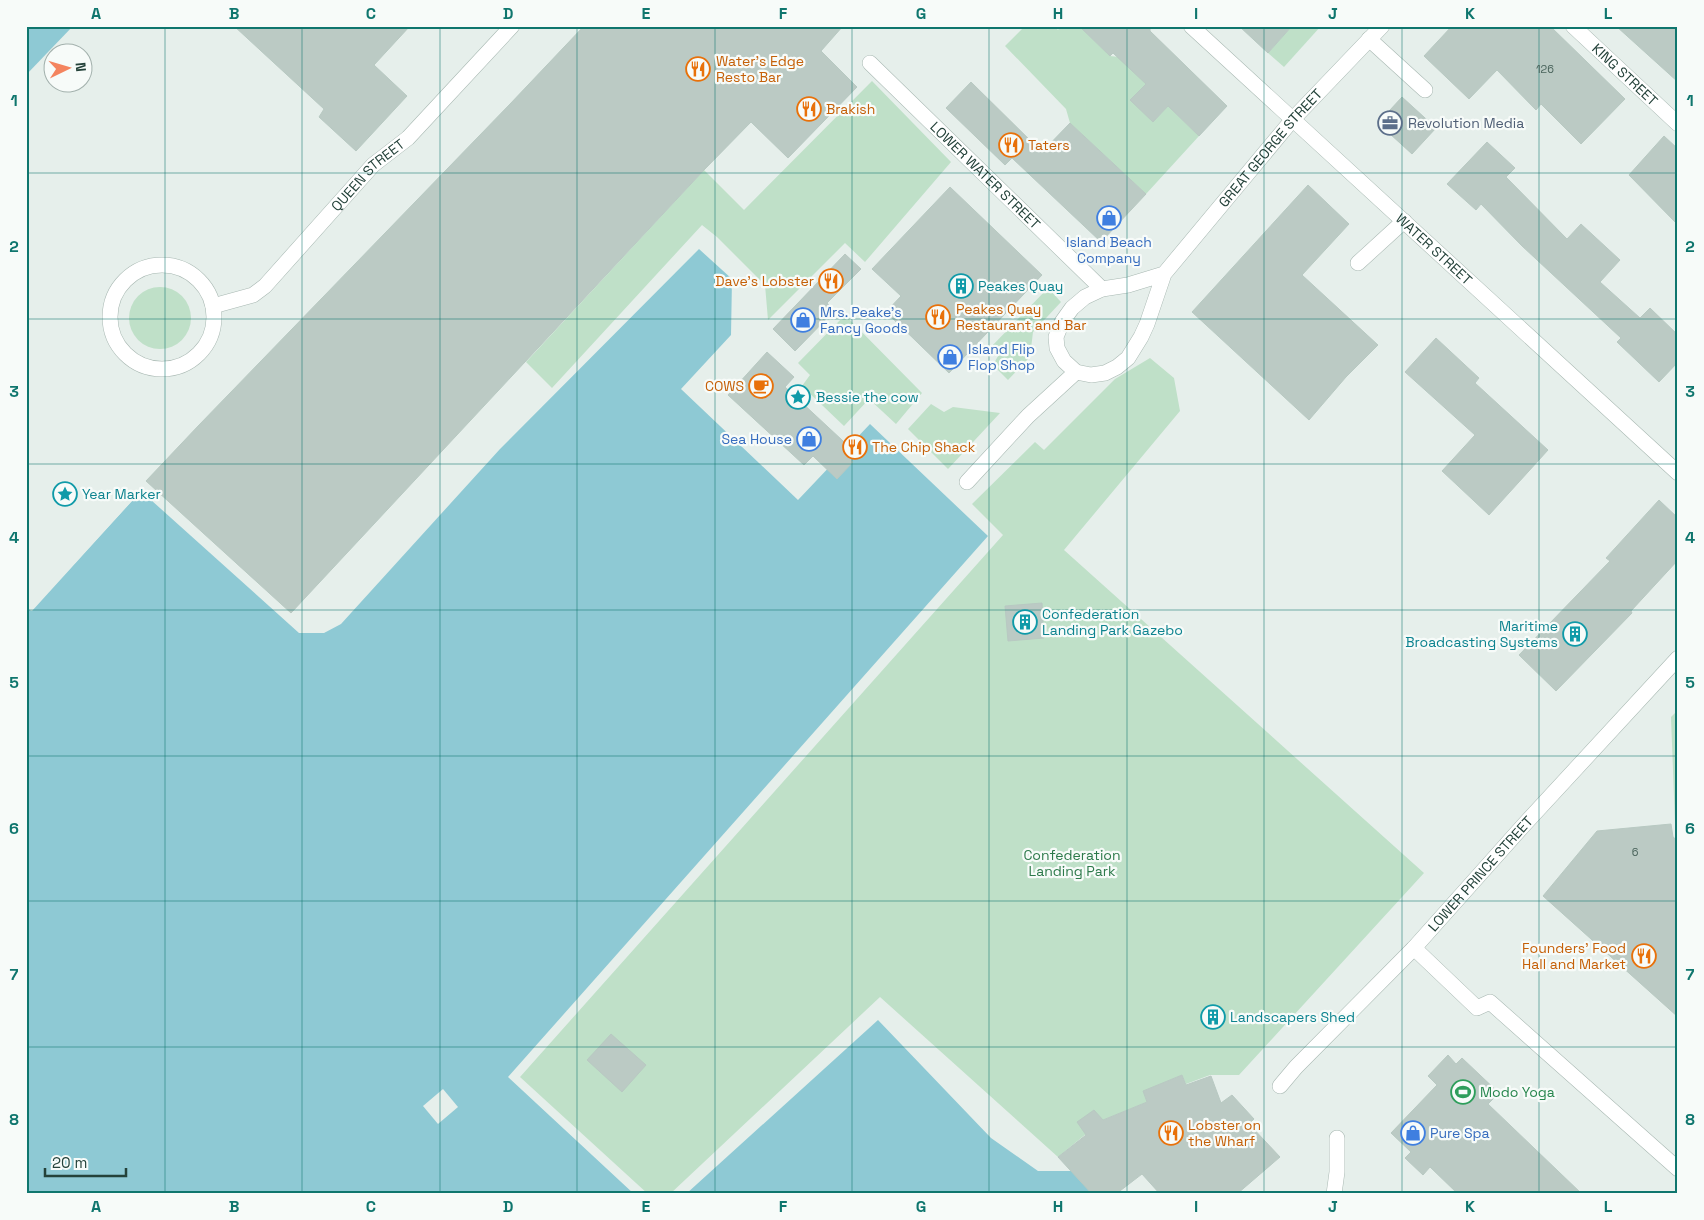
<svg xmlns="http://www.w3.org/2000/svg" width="1704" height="1220" font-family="'Space Grotesk',sans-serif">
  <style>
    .green { fill: #bfe0c8 }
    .water { fill: #8ec9d4 }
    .pier { fill: #e6efeb }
    .building { fill: #bbcac4; stroke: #b8c9c2 }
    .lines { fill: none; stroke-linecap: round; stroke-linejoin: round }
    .minor-casing { stroke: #a8b8b2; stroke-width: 16 }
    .minor { stroke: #fff; stroke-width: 15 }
    .grid { fill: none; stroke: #0f766e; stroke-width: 1; stroke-opacity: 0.55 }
    .labels { text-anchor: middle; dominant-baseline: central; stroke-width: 4.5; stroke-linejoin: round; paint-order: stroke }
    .number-label { font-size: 11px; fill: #4a645c }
    .food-label { font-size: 14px; fill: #c56008; stroke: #f7fbf9; text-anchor: start }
    .street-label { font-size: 14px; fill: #24423a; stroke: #f7fbf9 }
    .service-label { font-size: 14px; fill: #4e5e75; stroke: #f7fbf9; text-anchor: start }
    .shop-label { font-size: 14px; fill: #366cbe; stroke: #f7fbf9; text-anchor: start }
    .culture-label { font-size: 14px; fill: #0d838f; stroke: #f7fbf9; text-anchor: start }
    .park-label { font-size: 14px; fill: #2d7a4b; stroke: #f7fbf9 }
    .leisure-label { font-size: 14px; fill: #27864d; stroke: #f7fbf9; text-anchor: start }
    .neatline { fill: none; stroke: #0f766e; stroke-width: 2 }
    .grid-label { font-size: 16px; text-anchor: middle; font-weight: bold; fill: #0f766e }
  </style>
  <rect width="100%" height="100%" fill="#e6efeb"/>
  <g class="green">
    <polygon points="1022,26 1054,26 1058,30 1061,26 1079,26 1110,56 1119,57 1146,84 1131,100 1153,122 1168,106 1199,136 1146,194 1070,123 1066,109 1005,46 1023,28"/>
    <polygon points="1292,26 1321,26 1284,67 1268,53"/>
    <polygon points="872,81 951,162 865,262 845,243 768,320 765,285 717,237 702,225 552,388 526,362 704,170 744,210"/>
    <circle cx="160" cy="318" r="31"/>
    <polygon points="1048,288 1061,302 1033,332 1030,357 1008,380 993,365 998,356 991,347"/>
    <polygon points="845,315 922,393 896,424 869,399 844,426 802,386 810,375 798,363"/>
    <polygon points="1150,358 1174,378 1180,411 1064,550 1424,873 1239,1075 1210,1075 1186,1084 1182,1075 1144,1091 1147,1102 1103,1120 1058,1157 880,997 670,1194 648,1194 520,1077 1003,535 972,504 1035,442 1044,450 1115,379"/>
    <polygon points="931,404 944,412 953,407 1000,413 948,469 908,429"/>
    <polygon points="1678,710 1678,825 1675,823 1671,717"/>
  </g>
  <g class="water">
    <polygon points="26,26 73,26 26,75"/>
    <polygon points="699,249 732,279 731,335 681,389 798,500 870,424 988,536 508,1077 634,1194 26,1194 26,607 32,611 141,491 299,633 324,633 341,624 500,449"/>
    <polygon points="878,1020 991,1138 1038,1171 1106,1171 1123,1194 686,1194"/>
  </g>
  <g class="pier">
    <polygon points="140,489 143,489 31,611 26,606 26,604 31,608"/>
    <polygon points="443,1089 458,1107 438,1124 423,1106"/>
  </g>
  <g class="building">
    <polygon points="234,26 410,26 374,65 407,96 356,151 319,117 324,109"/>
    <polygon points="584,26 843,26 821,51 857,87 788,158 751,122 704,170 291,613 146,481 199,425 510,104"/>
    <polygon points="1079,26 1150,26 1150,31 1227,106 1199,136 1168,106 1153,122 1130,100 1146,84 1113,53 1110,56"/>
    <polygon points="1239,26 1292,26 1268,53"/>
    <polygon points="1452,26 1550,26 1625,99 1581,144 1541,104 1536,110 1497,70 1469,99 1424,56"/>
    <polygon points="1616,26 1678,26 1678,82"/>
    <polygon points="971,82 1042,152 1070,123 1146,194 1101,242 1012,158 1005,165 946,108"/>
    <polygon points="1402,97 1436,128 1412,154 1378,123"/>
    <polygon points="1664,136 1678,149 1678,225 1629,175"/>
    <polygon points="1487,142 1515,168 1506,177 1567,239 1581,224 1620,260 1600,282 1640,318 1650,308 1678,335 1678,362 1659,382 1617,342 1621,338 1522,246 1481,204 1476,210 1447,184"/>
    <polygon points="1308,185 1349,224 1302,275 1378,345 1346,377 1309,420 1192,312"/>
    <polygon points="950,187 1042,275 949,373 886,312 901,296 872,269"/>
    <polygon points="845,254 861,269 827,303 834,311 795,351 773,329"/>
    <polygon points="1436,338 1479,378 1475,383 1548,450 1489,515 1442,471 1475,435 1405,372"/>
    <polygon points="767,352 794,377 785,387 857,454 851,460 853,462 837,479 813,456 804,465 728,395"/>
    <polygon points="1659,500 1678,518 1678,560 1631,611 1632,613 1556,691 1519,655 1610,561 1606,558"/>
    <polygon points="1042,603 1044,638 1008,641 1005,606"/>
    <polygon points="1671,824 1673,837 1678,841 1678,1017 1543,896 1597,831"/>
    <polygon points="611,1034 646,1065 622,1092 587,1060"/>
    <polygon points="1448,1055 1456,1064 1462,1058 1499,1093 1488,1104 1582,1194 1458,1194 1430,1167 1423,1175 1405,1158 1411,1152 1391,1133 1437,1085 1428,1076"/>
    <polygon points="1182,1075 1186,1085 1211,1076 1221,1103 1232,1095 1254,1119 1249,1124 1280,1157 1237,1194 1160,1194 1142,1174 1116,1194 1092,1194 1058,1157 1086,1135 1077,1122 1094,1110 1103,1120 1147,1102 1143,1091"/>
  </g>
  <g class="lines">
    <g class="minor-casing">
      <g id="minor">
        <path id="s1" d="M 1191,26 L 1678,473"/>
        <path id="s2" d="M 1573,26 L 1678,124"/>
        <polyline points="1369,39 1425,90"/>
        <path id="s3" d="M 870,63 L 1102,289"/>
        <polyline points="1358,263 1404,221"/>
        <circle cx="162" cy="317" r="52"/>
        <path id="s4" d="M 1164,274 L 1128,285 L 1102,289 L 1085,297 L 1072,308 L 1062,322 L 1056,337 L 1057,348 L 1064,361 L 1076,372 L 1091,375 L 1105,373 L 1117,367 L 1128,358 L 1141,337 L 1147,324 L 1164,274 L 1293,119 L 1382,26"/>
        <path id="s5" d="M 213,306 L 253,295 L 265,286 L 373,165 L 408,138 L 512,26"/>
        <polyline points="967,482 1028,416 1076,372"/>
        <polyline points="1414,948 1477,1008 1490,1002 1678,1169"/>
        <path id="s6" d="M 1280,1086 L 1296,1067 L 1414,948 L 1522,827 L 1678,658"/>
        <polyline points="1334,1194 1337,1172 1337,1138"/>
      </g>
    </g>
    <use href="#minor" class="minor"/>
  </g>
  <path class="grid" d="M 165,26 L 165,1194M 302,26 L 302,1194M 440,26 L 440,1194M 577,26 L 577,1194M 715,26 L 715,1194M 852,26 L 852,1194M 989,26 L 989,1194M 1127,26 L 1127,1194M 1264,26 L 1264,1194M 1402,26 L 1402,1194M 1539,26 L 1539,1194M 26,173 L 1678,173M 26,319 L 1678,319M 26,464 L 1678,464M 26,610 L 1678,610M 26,756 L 1678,756M 26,901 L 1678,901M 26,1047 L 1678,1047"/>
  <defs>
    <g id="restaurant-ring" transform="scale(1.25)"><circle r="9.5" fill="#f7fbf9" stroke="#e8710a" stroke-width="1.5"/><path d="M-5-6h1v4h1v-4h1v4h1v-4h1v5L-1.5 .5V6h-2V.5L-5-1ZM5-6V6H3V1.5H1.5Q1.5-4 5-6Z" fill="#e8710a"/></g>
    <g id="office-ring" transform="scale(1.25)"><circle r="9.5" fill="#f7fbf9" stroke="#5c6f8a" stroke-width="1.5"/><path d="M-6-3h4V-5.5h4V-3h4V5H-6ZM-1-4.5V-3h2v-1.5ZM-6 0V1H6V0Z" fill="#5c6f8a"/></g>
    <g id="shop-ring" transform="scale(1.25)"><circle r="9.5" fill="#f7fbf9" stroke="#3f7fe0" stroke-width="1.5"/><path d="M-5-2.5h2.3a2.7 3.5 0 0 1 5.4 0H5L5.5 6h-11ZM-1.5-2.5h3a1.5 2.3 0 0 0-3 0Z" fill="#3f7fe0"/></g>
    <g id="building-ring" transform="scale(1.25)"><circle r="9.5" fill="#f7fbf9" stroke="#0f9aa8" stroke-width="1.5"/><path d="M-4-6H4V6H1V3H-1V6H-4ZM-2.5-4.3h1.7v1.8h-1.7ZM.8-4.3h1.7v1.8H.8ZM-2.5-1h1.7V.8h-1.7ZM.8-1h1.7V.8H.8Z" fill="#0f9aa8"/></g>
    <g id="cafe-ring" transform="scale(1.25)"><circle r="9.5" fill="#f7fbf9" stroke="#e8710a" stroke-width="1.5"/><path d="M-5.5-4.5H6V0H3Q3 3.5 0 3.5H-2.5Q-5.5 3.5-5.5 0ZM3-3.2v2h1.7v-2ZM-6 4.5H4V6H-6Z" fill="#e8710a"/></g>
    <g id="sight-ring" transform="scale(1.25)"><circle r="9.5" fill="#f7fbf9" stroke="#0f9aa8" stroke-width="1.5"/><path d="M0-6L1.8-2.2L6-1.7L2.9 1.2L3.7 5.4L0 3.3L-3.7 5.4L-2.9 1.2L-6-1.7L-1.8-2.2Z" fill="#0f9aa8"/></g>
    <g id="stadium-ring" transform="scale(1.25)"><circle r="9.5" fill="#f7fbf9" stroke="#2e9e5b" stroke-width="1.5"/><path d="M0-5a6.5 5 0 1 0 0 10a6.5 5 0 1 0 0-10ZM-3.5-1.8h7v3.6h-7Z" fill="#2e9e5b"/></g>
  </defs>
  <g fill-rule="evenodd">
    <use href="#restaurant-ring" x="698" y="69"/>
    <use href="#restaurant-ring" x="809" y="109"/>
    <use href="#office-ring" x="1390" y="123"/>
    <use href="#restaurant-ring" x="1011" y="145"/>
    <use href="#shop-ring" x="1109" y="218"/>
    <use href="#restaurant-ring" x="831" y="281"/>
    <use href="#building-ring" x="961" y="286"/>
    <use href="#restaurant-ring" x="938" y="317"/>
    <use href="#shop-ring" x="803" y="320"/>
    <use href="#shop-ring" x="950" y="357"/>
    <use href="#cafe-ring" x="761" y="386"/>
    <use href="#sight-ring" x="798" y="397"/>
    <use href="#shop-ring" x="809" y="439"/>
    <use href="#restaurant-ring" x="855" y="447"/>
    <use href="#sight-ring" x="65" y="494"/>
    <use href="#building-ring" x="1025" y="622"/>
    <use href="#building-ring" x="1575" y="634"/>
    <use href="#restaurant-ring" x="1644" y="956"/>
    <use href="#building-ring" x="1213" y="1017"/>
    <use href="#stadium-ring" x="1463" y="1092"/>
    <use href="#restaurant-ring" x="1171" y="1133"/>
    <use href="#shop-ring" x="1413" y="1133"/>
  </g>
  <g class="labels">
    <g class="number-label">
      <text x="1545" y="69">126</text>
      <text x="1635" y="852">6</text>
    </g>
    <g class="food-label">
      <text x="716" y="61">Water's Edge<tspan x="716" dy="16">Resto Bar</tspan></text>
      <text x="826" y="109">Brakish</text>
      <text x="1028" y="145">Taters</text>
      <text x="814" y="281" text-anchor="end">Dave's Lobster</text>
      <text x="956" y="309">Peakes Quay<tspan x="956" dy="16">Restaurant and Bar</tspan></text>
      <text x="744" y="386" text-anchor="end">COWS</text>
      <text x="872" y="447">The Chip Shack</text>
      <text x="1626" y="948" text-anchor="end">Founders’ Food<tspan x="1626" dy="16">Hall and Market</tspan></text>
      <text x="1188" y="1125">Lobster on<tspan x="1188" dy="16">the Wharf</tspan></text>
    </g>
    <g class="street-label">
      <text stroke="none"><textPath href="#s2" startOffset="71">KING STREET</textPath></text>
      <text stroke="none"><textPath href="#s4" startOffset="489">GREAT GEORGE STREET</textPath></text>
      <text stroke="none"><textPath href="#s5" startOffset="208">QUEEN STREET</textPath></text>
      <text stroke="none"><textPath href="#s3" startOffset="161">LOWER WATER STREET</textPath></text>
      <text stroke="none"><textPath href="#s1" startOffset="330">WATER STREET</textPath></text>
      <text stroke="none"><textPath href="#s6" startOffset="292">LOWER PRINCE STREET</textPath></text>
    </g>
    <g class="service-label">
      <text x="1408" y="123">Revolution Media</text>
    </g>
    <g class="shop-label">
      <text x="1109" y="242" text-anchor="middle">Island Beach<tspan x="1109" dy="16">Company</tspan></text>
      <text x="820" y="312">Mrs. Peake’s<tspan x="820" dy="16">Fancy Goods</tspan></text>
      <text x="968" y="349">Island Flip<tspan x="968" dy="16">Flop Shop</tspan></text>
      <text x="792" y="439" text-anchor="end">Sea House</text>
      <text x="1430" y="1133">Pure Spa</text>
    </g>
    <g class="culture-label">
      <text x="978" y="286">Peakes Quay</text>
      <text x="816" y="397">Bessie the cow</text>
      <text x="82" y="494">Year Marker</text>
      <text x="1042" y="614">Confederation<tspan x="1042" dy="16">Landing Park Gazebo</tspan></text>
      <text x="1558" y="626" text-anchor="end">Maritime<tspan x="1558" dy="16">Broadcasting Systems</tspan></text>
      <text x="1230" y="1017">Landscapers Shed</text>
    </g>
    <g class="park-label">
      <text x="1072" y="855">Confederation<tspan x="1072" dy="16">Landing Park</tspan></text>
    </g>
    <g class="leisure-label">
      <text x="1480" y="1092">Modo Yoga</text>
    </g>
  </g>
  <rect width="1704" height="1220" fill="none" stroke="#f7fbf9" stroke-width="55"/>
  <g transform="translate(68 68) rotate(85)"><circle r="24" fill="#f7fbf9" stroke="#a3b1ad"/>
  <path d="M0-4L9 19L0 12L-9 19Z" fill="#f4845f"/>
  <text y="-8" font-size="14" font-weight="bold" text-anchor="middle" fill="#24423a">N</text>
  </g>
  <path d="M45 1168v8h81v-8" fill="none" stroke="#24423a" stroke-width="2.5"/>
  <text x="52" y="1168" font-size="15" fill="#24423a" stroke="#f7fbf9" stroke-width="4" paint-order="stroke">20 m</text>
  <rect x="28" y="28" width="1648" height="1164" class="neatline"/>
  <g class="grid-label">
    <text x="96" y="19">A</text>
    <text x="234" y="19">B</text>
    <text x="371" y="19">C</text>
    <text x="508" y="19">D</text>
    <text x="646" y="19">E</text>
    <text x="783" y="19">F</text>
    <text x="921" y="19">G</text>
    <text x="1058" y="19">H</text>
    <text x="1196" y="19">I</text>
    <text x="1333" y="19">J</text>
    <text x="1470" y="19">K</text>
    <text x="1608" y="19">L</text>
    <text x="14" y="106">1</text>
    <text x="1690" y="106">1</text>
    <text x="14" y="252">2</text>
    <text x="1690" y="252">2</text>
    <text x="14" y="397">3</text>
    <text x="1690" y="397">3</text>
    <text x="14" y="543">4</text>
    <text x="1690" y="543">4</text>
    <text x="14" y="688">5</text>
    <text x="1690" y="688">5</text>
    <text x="14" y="834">6</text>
    <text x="1690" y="834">6</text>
    <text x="14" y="980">7</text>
    <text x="1690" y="980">7</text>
    <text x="14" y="1125">8</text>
    <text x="1690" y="1125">8</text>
    <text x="96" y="1212">A</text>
    <text x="234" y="1212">B</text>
    <text x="371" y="1212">C</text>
    <text x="508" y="1212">D</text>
    <text x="646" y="1212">E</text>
    <text x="783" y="1212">F</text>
    <text x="921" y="1212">G</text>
    <text x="1058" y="1212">H</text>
    <text x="1196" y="1212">I</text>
    <text x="1333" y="1212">J</text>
    <text x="1470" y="1212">K</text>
    <text x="1608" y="1212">L</text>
  </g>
</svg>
